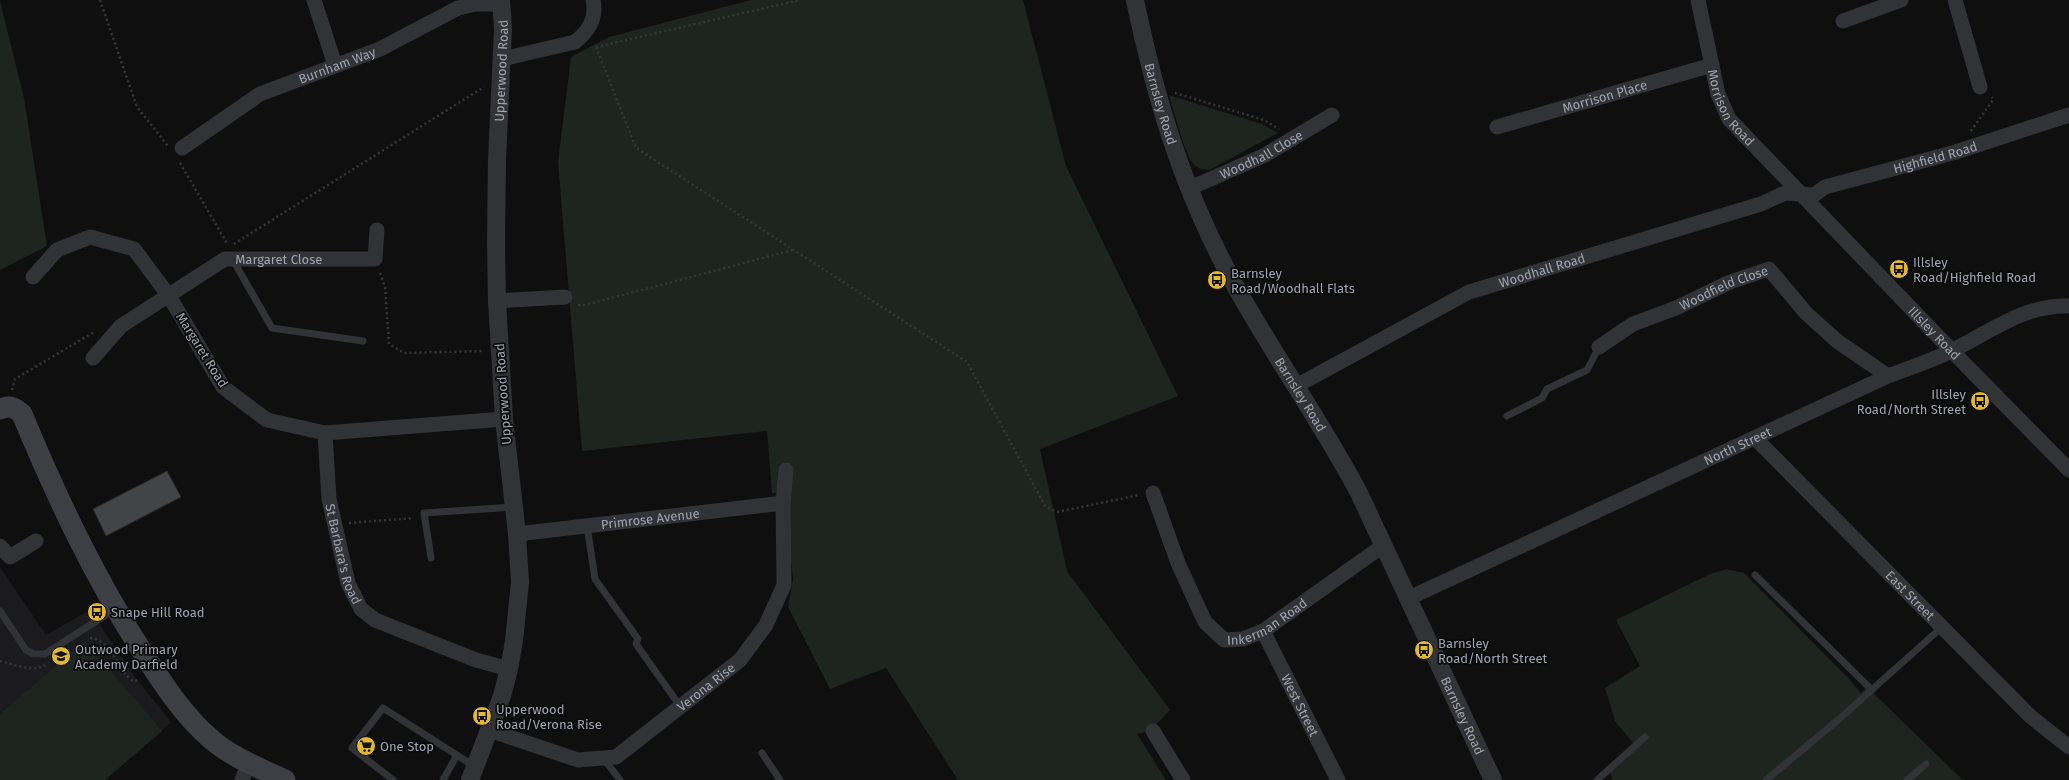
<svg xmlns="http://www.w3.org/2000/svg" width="2069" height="780" font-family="'Fira Sans',sans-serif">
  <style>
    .built { fill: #1b1b1d }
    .green { fill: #1e241f }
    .building { fill: #434448; stroke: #29292c }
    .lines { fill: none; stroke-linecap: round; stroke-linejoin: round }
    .path { stroke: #36373c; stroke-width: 2.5; stroke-dasharray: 2 3; stroke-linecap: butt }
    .service { stroke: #323337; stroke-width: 7 }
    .minor { stroke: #323337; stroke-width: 15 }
    .tertiary { stroke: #323337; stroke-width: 18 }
    .secondary { stroke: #3e3f44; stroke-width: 21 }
    .labels { text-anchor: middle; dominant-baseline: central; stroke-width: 3.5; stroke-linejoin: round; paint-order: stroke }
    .street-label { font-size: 13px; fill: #a1a4b0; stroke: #0a0a0b }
    .poi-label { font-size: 13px; fill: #a1a4b0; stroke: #0a0a0b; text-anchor: start }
  </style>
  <rect width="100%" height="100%" fill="#0f0f10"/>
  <polygon class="built" points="0,567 46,635 90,610 135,677 171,722 105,780 0,780"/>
  <g class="green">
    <polygon points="751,0 1023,0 1066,166 1178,396 1040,449 1067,571 1170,710 1150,731 1137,734 1166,780 958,780 886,668 830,689 788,607 793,579 784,493 772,493 767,431 582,451 558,162 571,57 609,37"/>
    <polygon points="0,1 24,98 47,246 0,270"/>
    <path d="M 1169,95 L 1262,124 L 1278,133 L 1209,170 C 1203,169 1197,169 1193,163 C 1185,155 1173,109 1169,95 Z"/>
    <polygon points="1727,569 1744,573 1850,680 1861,693 1867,687 1963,780 1613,780 1608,769 1633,743 1615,721 1605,688 1640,666 1616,620 1710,574"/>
    <polygon points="85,641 162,731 105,780 0,780 0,714"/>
  </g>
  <polygon class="building" points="167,471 181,497 106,536 93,509"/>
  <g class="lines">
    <g class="path">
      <polyline points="100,0 137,107 168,146"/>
      <polyline points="596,47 636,148 967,362 1045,506 1057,512 1139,495"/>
      <polyline points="596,47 800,0"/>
      <polyline points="1175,93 1264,120 1279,129"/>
      <polyline points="1971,131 1993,100 1992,97"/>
      <polyline points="180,163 228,245"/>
      <polyline points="234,244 484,87"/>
      <polyline points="380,273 385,287 389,344 404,353 483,351"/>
      <polyline points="578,305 585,305 793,250"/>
      <polyline points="12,390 15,379 94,332"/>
      <polyline points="349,523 414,518"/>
      <path d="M 90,638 C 111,639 118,671 133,681 L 139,680"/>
      <path d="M 0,661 C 12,664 34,673 45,665"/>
    </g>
    <g class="service">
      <polyline points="233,260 272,328 363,341"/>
      <polyline points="1507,416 1542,398 1547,389 1587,370 1599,347"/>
      <polyline points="587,526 595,579 638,639 636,644 680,706"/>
      <polyline points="431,558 424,513 514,507"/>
      <polyline points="1755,575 1872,690"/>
      <polyline points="0,611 26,650 34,654 45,654 115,609"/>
      <polyline points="762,753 780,780"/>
      <polyline points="603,758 620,780"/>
      <polyline points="393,780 352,748 383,708 474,766"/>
      <polyline points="443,780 457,755"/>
      <polyline points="1597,780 1645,737"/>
      <polyline points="1766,780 1838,720 1942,627"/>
      <polyline points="1907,780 1926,764"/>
    </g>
    <g class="minor">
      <polyline points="314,0 335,65"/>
      <path id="s1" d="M 1698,0 L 1718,94 L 1729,119 L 1952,351 L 2069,470"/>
      <polyline points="1955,0 1980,87"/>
      <polyline points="1843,21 1901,0"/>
      <path d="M 502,59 L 575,42 C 589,31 597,18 593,0"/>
      <path id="s2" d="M 1497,127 L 1712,65"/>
      <path id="s3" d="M 182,148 L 260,94 L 380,49 L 458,8 L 476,4 L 501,4"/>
      <path id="s4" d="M 1188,189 L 1265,155 L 1332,115"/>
      <polyline points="33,277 57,250 90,237 134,249 169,296 223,387 267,420 325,433 504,419"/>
      <polyline points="497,301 565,297"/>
      <path id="s5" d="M 1599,347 L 1633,324 L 1676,308 L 1730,282 L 1769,269 L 1806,313 L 1837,341 L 1888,376"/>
      <path id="s6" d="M 93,358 L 121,326 L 225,259 L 375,259 L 377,230"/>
      <path id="s7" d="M 1296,386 L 1469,292 L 1761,204 L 1785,193 L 1814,195 L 1825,187 L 1956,152 L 2069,115"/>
      <path id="s8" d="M 325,433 L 329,499 L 348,583 L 361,609 L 375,620 L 476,660 L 509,669"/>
      <path id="s9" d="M 1755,438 L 2030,716 L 2069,747"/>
      <path id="s10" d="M 1153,493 L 1178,563 L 1205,622 L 1224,640 L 1243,639 L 1263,631 L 1384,545"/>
      <path id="s11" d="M 517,534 L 783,503"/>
      <polyline points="0,546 10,557 36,541"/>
      <path id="s12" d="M 1409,598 L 1888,376 C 1909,368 1931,361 1951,351 C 1989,333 2024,304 2069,306"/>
      <path id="s13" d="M 1263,631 L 1338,780"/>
      <path id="s14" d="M 489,730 L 578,760 L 616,757 L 740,660 L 766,625 L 784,585 L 783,503 L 786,470"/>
      <polyline points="1153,731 1183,780"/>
      <polyline points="242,780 249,763"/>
    </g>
    <g class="tertiary">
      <path id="s15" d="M 1135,0 C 1156,101 1182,187 1231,278 C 1271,352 1320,419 1359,493 L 1493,780"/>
      <path id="s16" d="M 470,780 L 502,696 L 509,669 L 514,641 L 520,582 L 517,534 L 504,419 L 497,301 L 496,242 L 497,159 L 503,29 L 501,0"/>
    </g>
    <path class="secondary" d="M 0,409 C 10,405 14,407 22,414 C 57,498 95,579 145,656 C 164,685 184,716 211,739 C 231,757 260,768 285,780"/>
  </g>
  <defs>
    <g id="bus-disc" transform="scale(1)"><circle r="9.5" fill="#e0b836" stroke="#0a0a0b"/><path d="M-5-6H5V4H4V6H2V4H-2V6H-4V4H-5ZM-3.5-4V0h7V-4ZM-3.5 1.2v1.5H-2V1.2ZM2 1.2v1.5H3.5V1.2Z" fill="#111"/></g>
    <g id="school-disc" transform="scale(1)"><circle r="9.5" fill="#e0b836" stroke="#0a0a0b"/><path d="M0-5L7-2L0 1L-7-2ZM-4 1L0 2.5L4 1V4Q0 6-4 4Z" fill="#111"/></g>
    <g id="supermarket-disc" transform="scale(1)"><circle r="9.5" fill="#e0b836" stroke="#0a0a0b"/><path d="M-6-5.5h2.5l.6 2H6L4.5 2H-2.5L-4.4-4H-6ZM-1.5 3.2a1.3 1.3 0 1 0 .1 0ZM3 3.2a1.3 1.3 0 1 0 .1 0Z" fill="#111"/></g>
  </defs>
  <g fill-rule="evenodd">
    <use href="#bus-disc" x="1899" y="269"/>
    <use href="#bus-disc" x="1217" y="280"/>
    <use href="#bus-disc" x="1980" y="401"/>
    <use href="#bus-disc" x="97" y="612"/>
    <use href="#bus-disc" x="1424" y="650"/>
    <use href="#school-disc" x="61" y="656"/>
    <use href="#bus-disc" x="482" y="716"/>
    <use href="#supermarket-disc" x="366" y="746"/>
  </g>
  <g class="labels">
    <g class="street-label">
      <text stroke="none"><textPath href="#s3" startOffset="177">Burnham Way</textPath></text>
      <text stroke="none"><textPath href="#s16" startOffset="718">Upperwood Road</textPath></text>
      <text stroke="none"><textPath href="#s2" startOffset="112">Morrison Place</textPath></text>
      <text stroke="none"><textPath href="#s15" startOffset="107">Barnsley Road</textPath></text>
      <text stroke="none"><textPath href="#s1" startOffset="114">Morrison Road</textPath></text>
      <text stroke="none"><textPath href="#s4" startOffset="81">Woodhall Close</textPath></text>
      <text stroke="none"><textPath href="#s7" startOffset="685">Highfield Road</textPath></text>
      <text stroke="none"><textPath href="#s6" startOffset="220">Margaret Close</textPath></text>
      <text stroke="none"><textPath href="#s7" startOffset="273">Woodhall Road</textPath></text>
      <text stroke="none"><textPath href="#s5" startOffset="139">Woodfield Close</textPath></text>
      <text stroke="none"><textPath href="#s1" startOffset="420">Illsley Road</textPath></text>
      <text transform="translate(202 350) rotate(58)">Margaret Road</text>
      <text transform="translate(503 394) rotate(-94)">Upperwood Road</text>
      <text stroke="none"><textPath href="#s15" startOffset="431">Barnsley Road</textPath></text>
      <text stroke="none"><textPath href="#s12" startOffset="362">North Street</textPath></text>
      <text stroke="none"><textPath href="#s11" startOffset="134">Primrose Avenue</textPath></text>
      <text stroke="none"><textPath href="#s8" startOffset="123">St Barbara's Road</textPath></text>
      <text stroke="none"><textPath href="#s9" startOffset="221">East Street</textPath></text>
      <text stroke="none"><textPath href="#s10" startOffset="213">Inkerman Road</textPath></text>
      <text stroke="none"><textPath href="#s14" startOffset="246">Verona Rise</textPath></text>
      <text stroke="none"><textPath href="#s13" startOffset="83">West Street</textPath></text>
      <text stroke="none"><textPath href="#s15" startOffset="791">Barnsley Road</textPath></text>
    </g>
    <g class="poi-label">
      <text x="1913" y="262">Illsley<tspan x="1913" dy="15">Road/Highfield Road</tspan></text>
      <text x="1231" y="273">Barnsley<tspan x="1231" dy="15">Road/Woodhall Flats</tspan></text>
      <text x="1966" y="394" text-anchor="end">Illsley<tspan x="1966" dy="15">Road/North Street</tspan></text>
      <text x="111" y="612">Snape Hill Road</text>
      <text x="1438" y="643">Barnsley<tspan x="1438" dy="15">Road/North Street</tspan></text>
      <text x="75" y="649">Outwood Primary<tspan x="75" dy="15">Academy Darfield</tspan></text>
      <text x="496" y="709">Upperwood<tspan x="496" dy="15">Road/Verona Rise</tspan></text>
      <text x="380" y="746">One Stop</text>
    </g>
  </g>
</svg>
